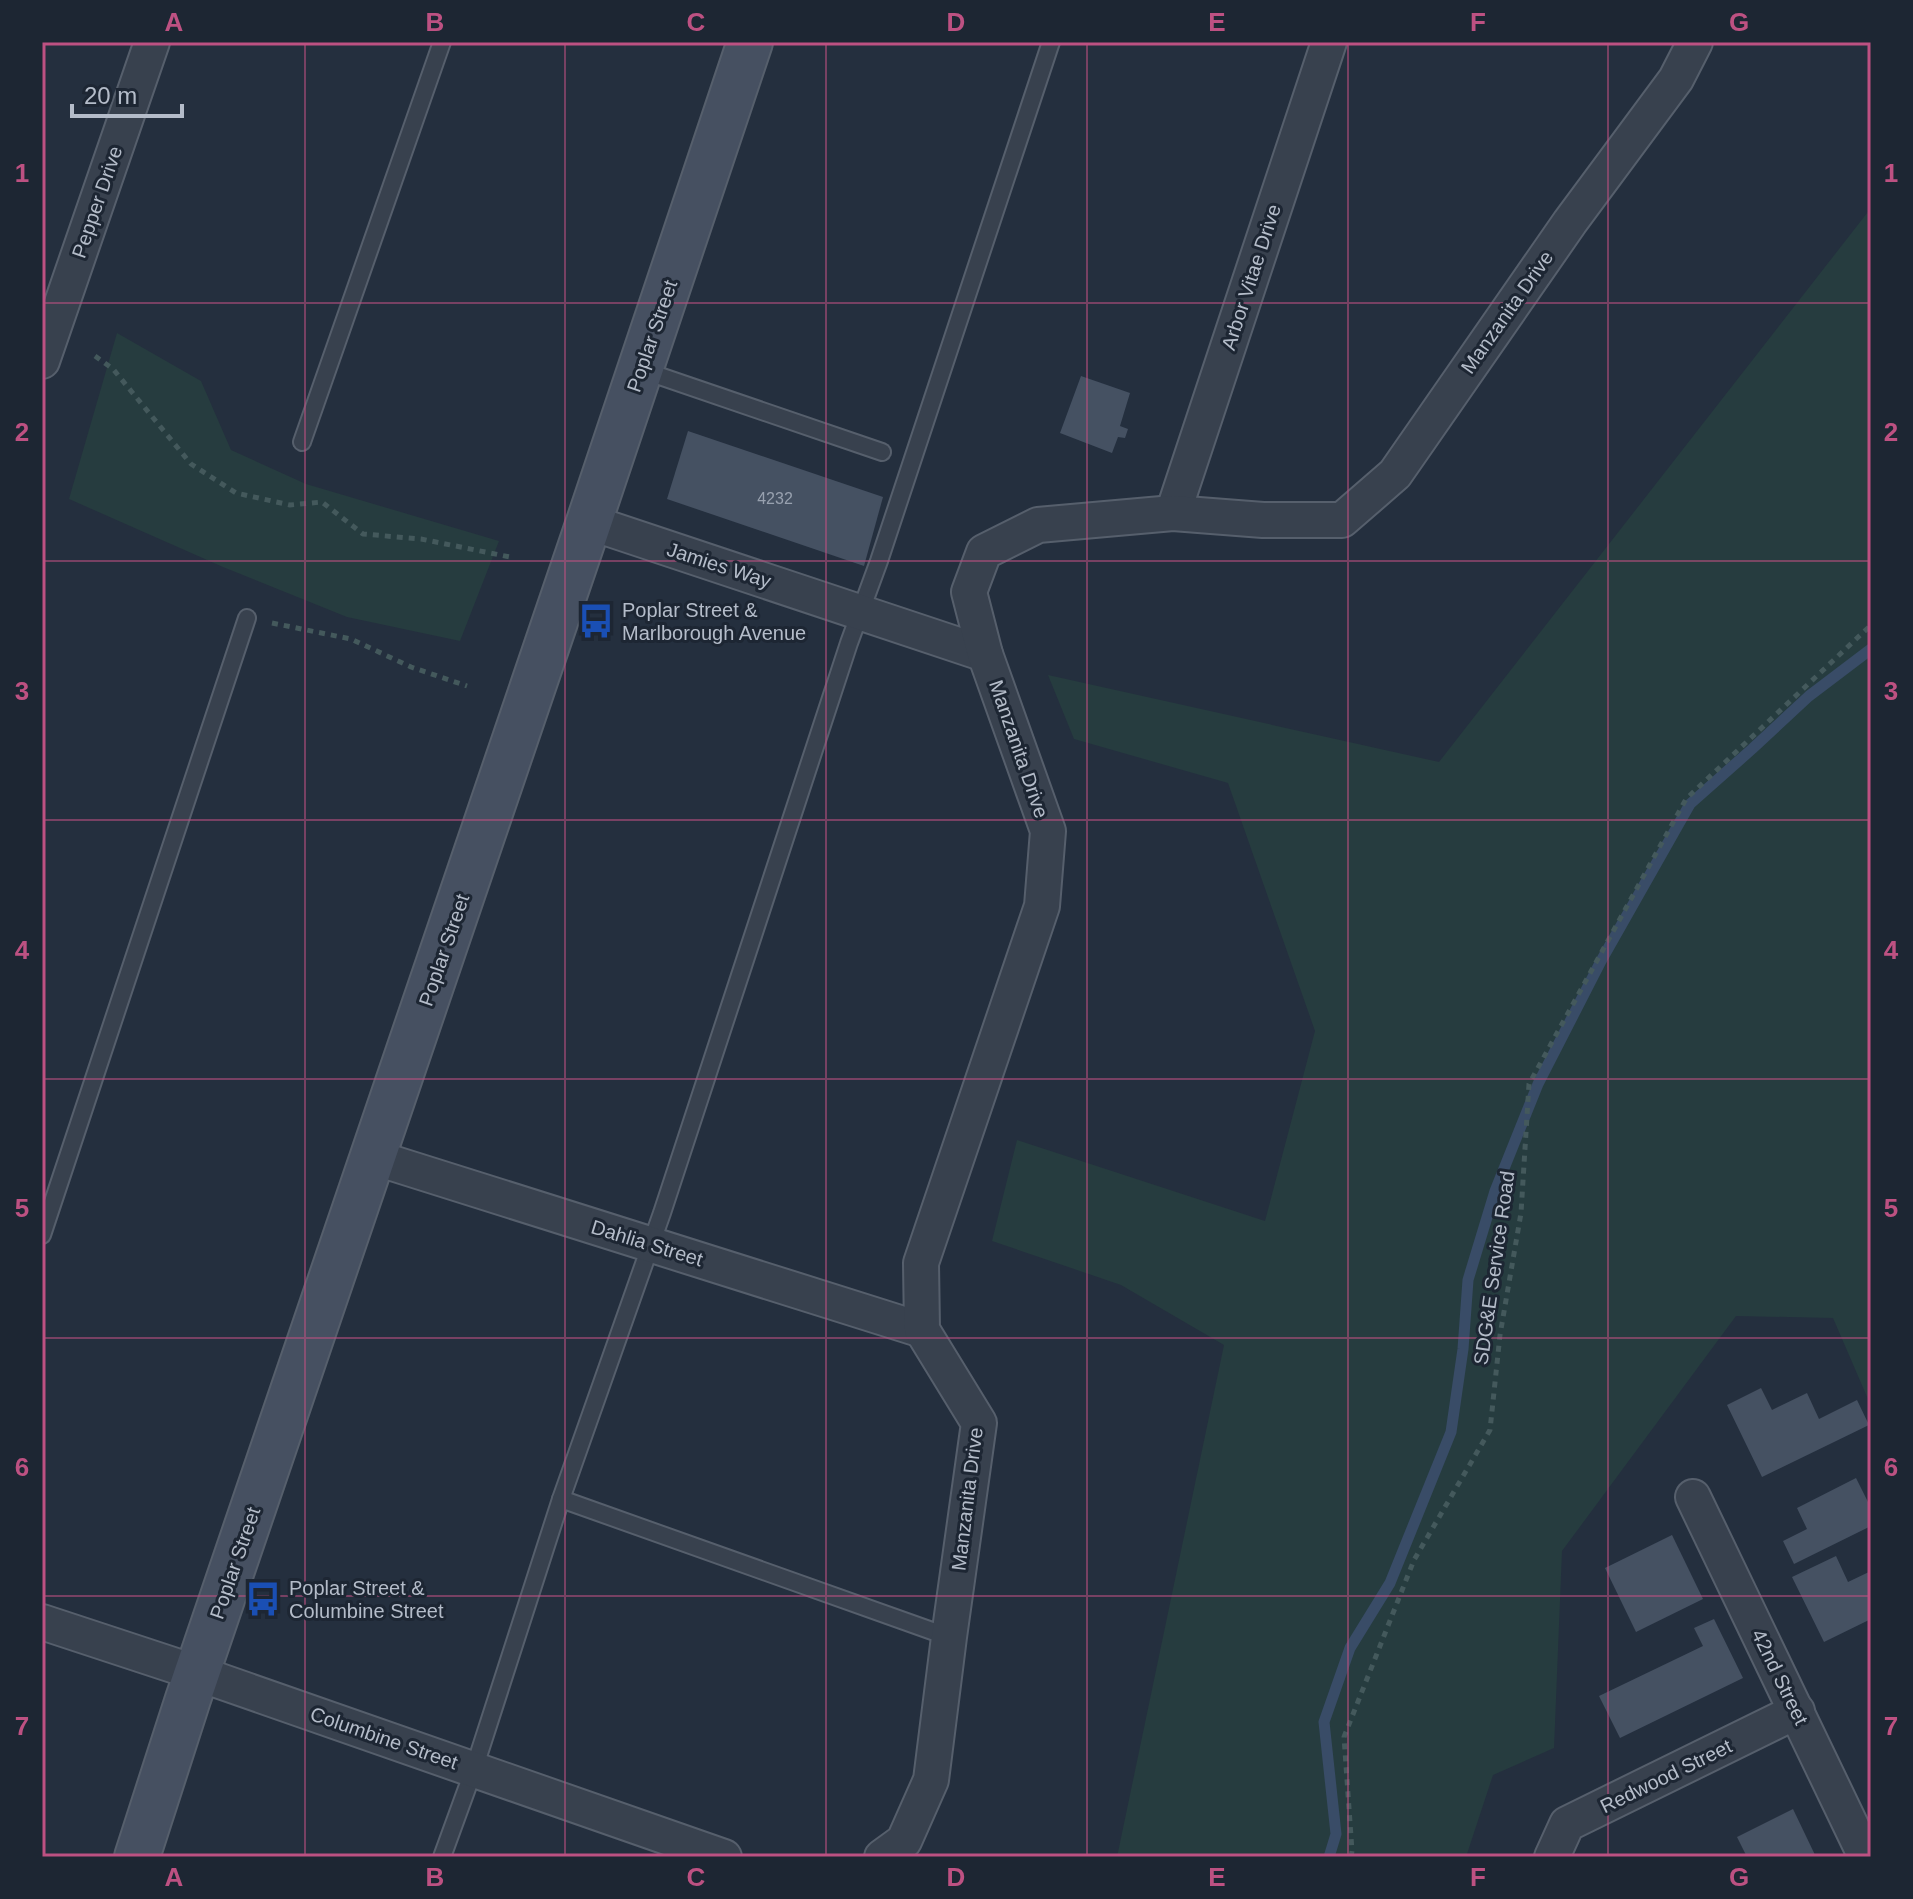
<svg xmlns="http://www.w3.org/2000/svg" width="1913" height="1899" font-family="Helvetica,sans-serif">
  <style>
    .green { fill: #263c3f }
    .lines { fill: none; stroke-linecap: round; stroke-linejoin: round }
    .stream { stroke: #394c67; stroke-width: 11 }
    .building { fill: #455162 }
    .lane-casing { stroke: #565f6c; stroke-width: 20 }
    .street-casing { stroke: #565f6c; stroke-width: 38 }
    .secondary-casing { stroke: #565f6c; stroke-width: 48 }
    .path { stroke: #44595c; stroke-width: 5; stroke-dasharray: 6 6; stroke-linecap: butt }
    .lane { stroke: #38414e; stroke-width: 16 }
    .street { stroke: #38414e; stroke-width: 34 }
    .secondary { stroke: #465061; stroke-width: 44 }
    .grid { fill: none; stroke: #bd5182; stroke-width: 2; stroke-opacity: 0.55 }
    .labels { text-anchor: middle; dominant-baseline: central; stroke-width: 6; stroke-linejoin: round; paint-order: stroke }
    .number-label { font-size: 16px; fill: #98a1af }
    .street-label { font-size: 20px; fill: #b4bcc9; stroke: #1d2633 }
    .poi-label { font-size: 20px; fill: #b4bcc9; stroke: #1d2633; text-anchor: start }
    .neatline { fill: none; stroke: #bd5182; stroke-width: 3 }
    .grid-label { font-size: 26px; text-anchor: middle; font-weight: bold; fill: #bd5182 }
  </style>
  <rect width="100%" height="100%" fill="#242f3e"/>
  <g class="green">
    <polygon points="1871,208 1871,1406 1833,1318 1736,1316 1562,1551 1554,1748 1493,1775 1466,1857 1117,1857 1224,1345 1121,1285 992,1241 1017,1140 1265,1221 1315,1031 1228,783 1074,739 1048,675 1439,762"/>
    <polygon points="117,333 201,381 231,450 306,484 499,541 460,641 347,617 223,567 69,499"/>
  </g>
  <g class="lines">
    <polyline class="stream" points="1329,1857 1336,1834 1324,1722 1350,1648 1390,1583 1451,1432 1463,1349 1468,1280 1495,1191 1538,1084 1601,961 1690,804 1752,749 1809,696 1871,649"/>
  </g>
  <g class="building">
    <polygon points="1081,376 1130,393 1120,426 1128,429 1125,438 1118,437 1112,453 1060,433"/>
    <polygon points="688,431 883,497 864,566 667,499"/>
    <polygon points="1761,1388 1772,1410 1807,1393 1819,1419 1857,1400 1869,1425 1762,1477 1727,1405"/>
    <polygon points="1856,1478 1871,1508 1871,1526 1794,1564 1783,1541 1807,1529 1797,1508"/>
    <polygon points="1672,1535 1703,1599 1636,1632 1605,1568"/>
    <polygon points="1836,1556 1848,1582 1871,1571 1871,1619 1824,1642 1792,1577"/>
    <polygon points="1714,1619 1743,1678 1620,1738 1599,1696 1703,1646 1694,1628"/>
    <polygon points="1793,1809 1816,1857 1747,1857 1737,1837"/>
  </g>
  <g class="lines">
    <g class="lane-casing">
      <g id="lane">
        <polyline points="642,370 882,452"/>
        <polyline points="302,442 442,42"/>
        <polyline points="42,1235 247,618"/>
        <polyline points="561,1499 949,1637"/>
        <polyline points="442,1857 474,1769 561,1499 662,1213 849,643 879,561 1051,42"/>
      </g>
    </g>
    <g class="street-casing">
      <g id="street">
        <polyline points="42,361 152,42"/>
        <polyline points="1173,513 1329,42"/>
        <polyline points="589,522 985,654"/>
        <polyline points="373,1157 922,1330"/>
        <polyline points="1693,1497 1866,1857"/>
        <polyline points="42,1622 197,1673 724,1857"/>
        <polyline points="882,1857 904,1841 931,1780 949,1637 979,1423 922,1330 921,1263 1042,906 1048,831 985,654 969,592 984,552 1038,525 1173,513 1263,520 1342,520 1395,474 1570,222 1676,79 1695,42"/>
        <polyline points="1552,1857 1567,1824 1797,1711"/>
      </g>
    </g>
    <g class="secondary-casing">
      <polyline id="secondary" points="137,1857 188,1699 589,522 750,42"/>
    </g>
    <g class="path">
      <polyline points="95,356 113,369 191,464 236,493 290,505 322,502 363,534 421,539 510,557"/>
      <polyline points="272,623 351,639 411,667 467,686"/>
      <polyline points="1351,1857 1352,1851 1344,1737 1414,1560 1490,1430 1500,1335 1521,1213 1529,1084 1686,799 1871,625"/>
    </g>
    <use href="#lane" class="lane"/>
    <use href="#street" class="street"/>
    <use href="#secondary" class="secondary"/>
  </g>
  <path class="grid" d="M 305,42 L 305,1857M 565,42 L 565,1857M 826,42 L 826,1857M 1087,42 L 1087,1857M 1348,42 L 1348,1857M 1608,42 L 1608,1857M 42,303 L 1871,303M 42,561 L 1871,561M 42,820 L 1871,820M 42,1079 L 1871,1079M 42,1338 L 1871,1338M 42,1596 L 1871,1596"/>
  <defs>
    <g id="bus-bare" transform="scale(2.76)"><path d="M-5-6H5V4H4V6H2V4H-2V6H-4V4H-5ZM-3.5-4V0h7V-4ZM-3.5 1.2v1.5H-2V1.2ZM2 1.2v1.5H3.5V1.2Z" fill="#1a4fb4" stroke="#1d2633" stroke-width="2.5" paint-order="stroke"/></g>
  </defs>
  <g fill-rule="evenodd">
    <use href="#bus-bare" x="596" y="621"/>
    <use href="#bus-bare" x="263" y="1599"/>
  </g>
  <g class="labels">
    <g class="number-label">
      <text x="775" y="498">4232</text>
    </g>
    <g class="street-label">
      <text transform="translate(97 202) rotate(-71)">Pepper Drive</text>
      <text transform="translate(1251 277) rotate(-72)">Arbor Vitae Drive</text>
      <text transform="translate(1507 312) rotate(-55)">Manzanita Drive</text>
      <text transform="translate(652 336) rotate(-71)">Poplar Street</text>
      <text transform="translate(719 565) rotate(18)">Jamies Way</text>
      <text transform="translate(1019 749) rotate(71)">Manzanita Drive</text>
      <text transform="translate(444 950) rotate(-71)">Poplar Street</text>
      <text transform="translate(647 1243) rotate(17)">Dahlia Street</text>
      <text transform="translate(1494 1268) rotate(-82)">SDG&amp;E Service Road</text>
      <text transform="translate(967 1499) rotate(-83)">Manzanita Drive</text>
      <text transform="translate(235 1563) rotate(-71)">Poplar Street</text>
      <text transform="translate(1780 1677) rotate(64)">42nd Street</text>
      <text transform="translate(384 1738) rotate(19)">Columbine Street</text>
      <text transform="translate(1666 1776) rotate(-26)">Redwood Street</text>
    </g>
    <g class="poi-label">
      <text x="622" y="610">Poplar Street &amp;<tspan x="622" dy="23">Marlborough Avenue</tspan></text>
      <text x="289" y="1588">Poplar Street &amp;<tspan x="289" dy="23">Columbine Street</tspan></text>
    </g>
  </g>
  <rect width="1913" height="1899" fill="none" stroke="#1d2633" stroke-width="88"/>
  <path d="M72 104v12h110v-12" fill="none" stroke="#b4bcc9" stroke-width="4"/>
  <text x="84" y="104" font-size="24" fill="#b4bcc9" stroke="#1d2633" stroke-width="6" paint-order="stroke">20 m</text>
  <rect x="44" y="44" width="1825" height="1811" class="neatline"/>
  <g class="grid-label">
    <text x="174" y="31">A</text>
    <text x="435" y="31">B</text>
    <text x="696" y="31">C</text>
    <text x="956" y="31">D</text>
    <text x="1217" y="31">E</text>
    <text x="1478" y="31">F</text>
    <text x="1739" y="31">G</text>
    <text x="22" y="182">1</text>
    <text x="1891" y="182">1</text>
    <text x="22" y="441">2</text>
    <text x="1891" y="441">2</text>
    <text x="22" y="700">3</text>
    <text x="1891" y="700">3</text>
    <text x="22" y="959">4</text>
    <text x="1891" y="959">4</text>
    <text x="22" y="1217">5</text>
    <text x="1891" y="1217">5</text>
    <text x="22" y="1476">6</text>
    <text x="1891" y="1476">6</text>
    <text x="22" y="1735">7</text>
    <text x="1891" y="1735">7</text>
    <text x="174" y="1886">A</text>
    <text x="435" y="1886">B</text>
    <text x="696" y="1886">C</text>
    <text x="956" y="1886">D</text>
    <text x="1217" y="1886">E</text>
    <text x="1478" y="1886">F</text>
    <text x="1739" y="1886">G</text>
  </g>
</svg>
